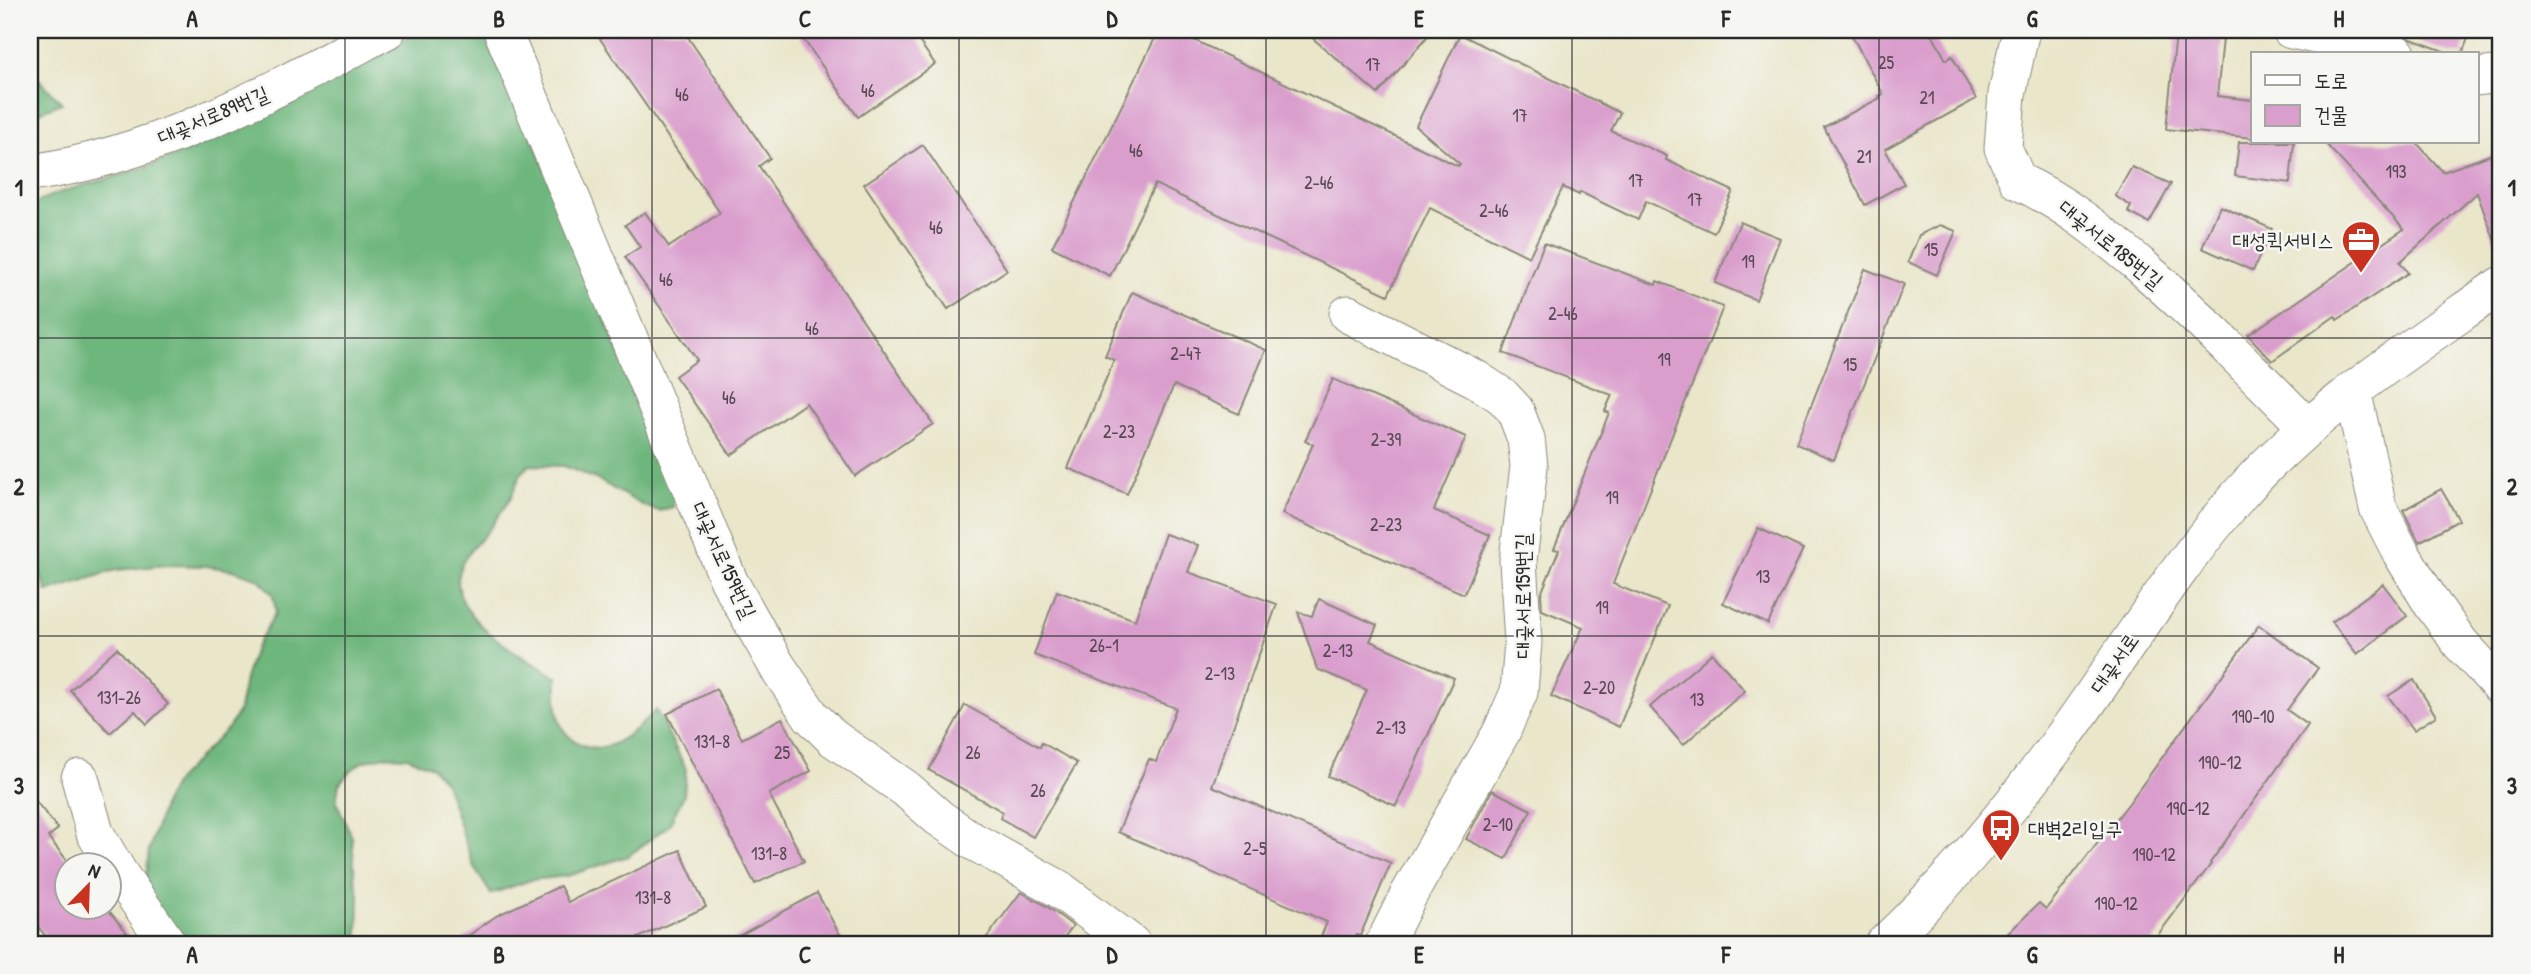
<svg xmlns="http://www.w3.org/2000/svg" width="2531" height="974" font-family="'Patrick Hand','Poor Story',sans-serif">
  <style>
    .forest { fill: #6db67c; stroke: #4c7054; stroke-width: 2 }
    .building { fill: #da9ecd }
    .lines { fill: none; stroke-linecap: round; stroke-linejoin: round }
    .minor-casing { stroke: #8a887a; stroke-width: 39 }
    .minor { stroke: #fff; stroke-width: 37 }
    .grid { fill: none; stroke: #2b2b2b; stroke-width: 2; stroke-opacity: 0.55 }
    .labels { text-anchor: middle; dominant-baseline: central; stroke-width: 5; stroke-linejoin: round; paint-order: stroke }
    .number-label { font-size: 18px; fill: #574854 }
    .street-label { font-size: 21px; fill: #2b2b2b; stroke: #f6f6f2 }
    .poi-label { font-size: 21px; fill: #2b2b2b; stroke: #f6f6f2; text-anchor: end }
    .neatline { fill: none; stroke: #2b2b2b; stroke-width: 2.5 }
    .grid-label { font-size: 23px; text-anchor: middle; font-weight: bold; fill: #2b2b2b }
  </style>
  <rect width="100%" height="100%" fill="#f6f6f2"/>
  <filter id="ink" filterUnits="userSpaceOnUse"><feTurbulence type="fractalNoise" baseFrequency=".0143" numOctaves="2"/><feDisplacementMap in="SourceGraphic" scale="14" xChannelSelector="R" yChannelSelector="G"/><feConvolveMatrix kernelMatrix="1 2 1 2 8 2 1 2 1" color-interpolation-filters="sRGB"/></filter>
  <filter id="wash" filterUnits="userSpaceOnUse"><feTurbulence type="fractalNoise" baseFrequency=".00686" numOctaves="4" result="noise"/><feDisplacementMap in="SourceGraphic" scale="28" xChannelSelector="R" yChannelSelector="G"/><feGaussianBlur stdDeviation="1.57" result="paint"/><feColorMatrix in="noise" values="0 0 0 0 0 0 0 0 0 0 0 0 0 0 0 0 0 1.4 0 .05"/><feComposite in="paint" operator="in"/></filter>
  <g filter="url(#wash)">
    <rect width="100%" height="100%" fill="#eae6ca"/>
    <g class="forest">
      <path d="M 422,30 L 489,30 L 675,492 L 673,507 L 659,511 L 644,506 L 598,480 L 564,466 L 529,465 C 517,477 518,483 511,497 C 506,506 498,515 493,524 C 482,540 463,553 459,573 C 449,620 524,658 557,677 C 557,689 556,703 558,715 C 562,740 590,755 613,744 C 629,737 644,722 656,710 L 686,769 L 684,795 L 669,825 L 628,856 L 567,876 L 531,880 L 491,894 L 474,867 L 445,783 L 432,767 L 407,757 L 385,756 L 362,762 L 349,772 L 339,784 L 336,801 L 352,837 L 355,878 L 359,896 L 358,936 L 362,944 L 182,944 L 152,901 L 146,878 L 149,850 L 164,803 L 176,781 L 229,727 L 239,710 L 245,679 L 255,648 L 276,612 L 273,595 L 259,579 L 233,570 L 206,566 L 167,565 L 116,570 L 47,592 L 41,576 L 30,566 L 30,208 C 49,192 80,187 104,180 C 131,173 159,163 185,152 C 267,117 345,74 422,30 Z"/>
      <polygon points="30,70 62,103 30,116"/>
    </g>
    <g id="blocks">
      <g class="building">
        <polygon points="594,30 683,30 770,158 759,166 933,424 855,476 806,403 731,455 675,376 697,360 625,257 640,247 625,225 645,212 669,247 720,213"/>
        <polygon points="797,30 911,30 935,64 858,117"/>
        <polygon points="1159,30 1173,30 1458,166 1460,164 1416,126 1460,34 1620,113 1611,131 1667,156 1666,160 1733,191 1714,233 1646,201 1638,220 1580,192 1579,195 1563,187 1529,257 1430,208 1388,295 1155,184 1110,276 1052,247"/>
        <polygon points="1303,30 1433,30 1378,94"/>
        <polygon points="1849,30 1930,30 1946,60 1952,56 1976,99 1885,149 1904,184 1865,205 1824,127 1880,98 1879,96 1883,94"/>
        <polygon points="2394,30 2471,30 2462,54 2452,54 2411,39"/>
        <polygon points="2176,34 2223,39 2217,96 2253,100 2253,138 2166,129"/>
        <polygon points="2239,142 2294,142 2290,183 2235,176"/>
        <polygon points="2324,142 2416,142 2443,172 2501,151 2501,252 2499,252 2477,193 2400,262 2408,273 2337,320 2335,316 2272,361 2248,335 2404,229"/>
        <polygon points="923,145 1007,270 948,309 864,184"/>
        <polygon points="2132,167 2171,184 2149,223 2128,212 2131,206 2115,196"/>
        <polygon points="2220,206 2272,229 2253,271 2202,248"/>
        <polygon points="1740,222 1780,238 1756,300 1715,283"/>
        <polygon points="1940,225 1956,231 1937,275 1908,262 1919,235"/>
        <polygon points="1544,243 1656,285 1657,281 1723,307 1613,584 1668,606 1619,727 1551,696 1583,627 1542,610 1541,594 1559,550 1554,549 1609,413 1605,411 1612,395 1503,353"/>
        <polygon points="1865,269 1904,284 1834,460 1796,444"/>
        <polygon points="1132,292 1266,350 1239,414 1174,385 1127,494 1068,468 1114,360 1105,356"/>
        <polygon points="1333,379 1466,437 1434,510 1490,535 1464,594 1282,514 1313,444 1305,441"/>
        <polygon points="2441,489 2459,520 2419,542 2403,510"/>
        <polygon points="1758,528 1803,549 1768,624 1723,603"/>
        <polygon points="1165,534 1198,545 1188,572 1277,604 1212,786 1391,863 1360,936 1356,935 1352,944 1318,944 1327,922 1118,832 1149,759 1156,762 1176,708 1034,655 1057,591 1135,620"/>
        <polygon points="2383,584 2407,616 2357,654 2332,622"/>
        <polygon points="1319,599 1377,625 1370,641 1454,678 1396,806 1328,776 1367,690 1317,669 1298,612 1312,616"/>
        <polygon points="2259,625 2318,668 2287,710 2308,725 2210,863 2211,864 2151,944 1997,944 2039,903 2046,909 2129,803"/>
        <polygon points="117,648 168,704 147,724 135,711 110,733 70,690"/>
        <polygon points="1712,653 1745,691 1683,745 1650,707"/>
        <polygon points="2414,680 2436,716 2414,730 2388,696"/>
        <polygon points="716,689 742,739 782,718 811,771 769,794 804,861 755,884 667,714"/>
        <polygon points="965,705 1040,747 1042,743 1077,763 1033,837 1000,818 1003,812 929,770"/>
        <polygon points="1492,790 1531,810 1506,859 1466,839"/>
        <polygon points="30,794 58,829 48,837 71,865 66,865 66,907 106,907 136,944 52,944 30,917"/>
        <polygon points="680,850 706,907 625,944 457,944 496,916 560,886 568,902"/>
        <polygon points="1021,892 1048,907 1073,926 1059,944 982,944"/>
        <polygon points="817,893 845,944 724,944"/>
      </g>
    </g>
  </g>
  <g filter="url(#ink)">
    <use href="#blocks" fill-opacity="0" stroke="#8a887a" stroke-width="2"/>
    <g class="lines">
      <g class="minor-casing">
        <g id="minor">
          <polyline points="502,30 729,581 777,666 811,716 833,738 906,789 939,818 971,840 1059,889 1132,944"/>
          <path d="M 2021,30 L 2007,94 L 2003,148 L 2018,181 C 2064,202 2102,233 2141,266 C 2199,317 2253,372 2307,427"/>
          <polyline points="2291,30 2387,50 2397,54"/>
          <polyline points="2477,77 2501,74"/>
          <path d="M 30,173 C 158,156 274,90 387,30"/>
          <polyline points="1348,314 1476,379 1502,396 1515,410 1526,439 1529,466 1518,561 1523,642 1519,692 1501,733 1408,896 1384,944"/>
          <polyline points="2352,390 2378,508 2401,553 2432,604 2461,644 2501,687"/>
          <polyline points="80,778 95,833 118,872 168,944"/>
          <path d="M 1884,944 C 1949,883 2008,812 2061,740 C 2120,659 2172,572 2238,496 C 2313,411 2409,350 2501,285"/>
        </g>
      </g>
      <use href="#minor" class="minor"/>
    </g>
  </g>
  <path class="grid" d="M 345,30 L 345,944M 652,30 L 652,944M 959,30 L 959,944M 1266,30 L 1266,944M 1572,30 L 1572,944M 1879,30 L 1879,944M 2186,30 L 2186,944M 30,338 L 2501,338M 30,636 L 2501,636"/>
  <defs>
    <g id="office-pin" transform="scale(2.0125)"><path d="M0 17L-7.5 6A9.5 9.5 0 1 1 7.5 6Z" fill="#c8321e" stroke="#f6f6f2"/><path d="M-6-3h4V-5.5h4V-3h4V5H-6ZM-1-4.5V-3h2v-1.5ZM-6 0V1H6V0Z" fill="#fff"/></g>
    <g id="bus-pin" transform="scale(2.0125)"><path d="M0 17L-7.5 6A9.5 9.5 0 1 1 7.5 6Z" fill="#c8321e" stroke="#f6f6f2"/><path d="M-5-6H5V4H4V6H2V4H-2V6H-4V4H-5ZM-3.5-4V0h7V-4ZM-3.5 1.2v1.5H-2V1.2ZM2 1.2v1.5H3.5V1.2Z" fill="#fff"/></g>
  </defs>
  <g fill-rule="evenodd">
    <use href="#office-pin" x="2361" y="240"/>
    <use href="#bus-pin" x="2001" y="828"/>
  </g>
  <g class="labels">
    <g class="number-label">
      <text x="1886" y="62">25</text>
      <text x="1373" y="64">17</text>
      <text x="868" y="90">46</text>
      <text x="682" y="94">46</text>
      <text x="1927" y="97">21</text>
      <text x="1520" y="115">17</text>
      <text x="1136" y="150">46</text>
      <text x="1864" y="156">21</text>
      <text x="2396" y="171">193</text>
      <text x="1636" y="180">17</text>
      <text x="1319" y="182">2-46</text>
      <text x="1695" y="199">17</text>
      <text x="1494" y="210">2-46</text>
      <text x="936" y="227">46</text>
      <text x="1931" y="249">15</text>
      <text x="1748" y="261">19</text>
      <text x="666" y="279">46</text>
      <text x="1563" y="313">2-46</text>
      <text x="812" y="328">46</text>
      <text x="1186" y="353">2-47</text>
      <text x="1664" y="359">19</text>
      <text x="1850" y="364">15</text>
      <text x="729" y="397">46</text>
      <text x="1119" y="431">2-23</text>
      <text x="1386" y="439">2-39</text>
      <text x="1612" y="497">19</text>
      <text x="1386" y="524">2-23</text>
      <text x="1763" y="576">13</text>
      <text x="1602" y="607">19</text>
      <text x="1104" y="645">26-1</text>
      <text x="1338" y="650">2-13</text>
      <text x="1220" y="673">2-13</text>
      <text x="1599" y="687">2-20</text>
      <text x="119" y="697">131-26</text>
      <text x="1697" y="699">13</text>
      <text x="2253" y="716">190-10</text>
      <text x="1391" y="727">2-13</text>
      <text x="712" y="741">131-8</text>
      <text x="782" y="752">25</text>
      <text x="973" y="752">26</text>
      <text x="2220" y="762">190-12</text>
      <text x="1038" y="790">26</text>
      <text x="2188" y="808">190-12</text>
      <text x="1498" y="824">2-10</text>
      <text x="1255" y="848">2-5</text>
      <text x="769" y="853">131-8</text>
      <text x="2154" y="854">190-12</text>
      <text x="653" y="897">131-8</text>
      <text x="2116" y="903">190-12</text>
    </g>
    <g class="street-label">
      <text transform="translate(213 115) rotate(-23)">대곶서로89번길</text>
      <text transform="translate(2111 244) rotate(39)">대곶서로185번길</text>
      <text transform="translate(724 560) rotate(65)">대곶서로159번길</text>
      <text transform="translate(1522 596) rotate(-90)">대곶서로159번길</text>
      <text transform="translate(2114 663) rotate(-55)">대곶서로</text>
    </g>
    <g class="poi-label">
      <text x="2334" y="240">대성퀵서비스</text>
      <text x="2028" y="828" text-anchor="start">대벽2리입구</text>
    </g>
  </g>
  <rect width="2531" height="974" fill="none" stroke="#f6f6f2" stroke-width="77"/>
  <rect x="2251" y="52" width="228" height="91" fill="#f6f6f2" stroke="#a5a5a2" stroke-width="2"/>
  <rect x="2265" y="75" width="35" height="10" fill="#ffffff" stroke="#a5a5a2" stroke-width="2"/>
  <text x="2314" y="88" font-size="21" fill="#2b2b2b">도로</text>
  <rect x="2265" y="105" width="35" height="21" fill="#da9ecd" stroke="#a5a5a2" stroke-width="2"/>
  <text x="2314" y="122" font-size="21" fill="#2b2b2b">건물</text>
  <g transform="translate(88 886) rotate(23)"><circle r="33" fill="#f6f6f2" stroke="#a5a5a2" stroke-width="2"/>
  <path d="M0-5L12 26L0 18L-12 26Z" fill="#c8321e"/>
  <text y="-10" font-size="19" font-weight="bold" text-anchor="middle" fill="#2b2b2b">N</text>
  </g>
  <rect x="38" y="38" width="2454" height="898" class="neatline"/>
  <g class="grid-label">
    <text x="192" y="27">A</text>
    <text x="499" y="27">B</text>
    <text x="805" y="27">C</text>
    <text x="1112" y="27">D</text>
    <text x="1419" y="27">E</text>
    <text x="1726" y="27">F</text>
    <text x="2032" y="27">G</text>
    <text x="2339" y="27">H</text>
    <text x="19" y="196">1</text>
    <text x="2512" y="196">1</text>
    <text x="19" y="495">2</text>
    <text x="2512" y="495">2</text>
    <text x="19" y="794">3</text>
    <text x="2512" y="794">3</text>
    <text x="192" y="963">A</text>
    <text x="499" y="963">B</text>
    <text x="805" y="963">C</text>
    <text x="1112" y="963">D</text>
    <text x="1419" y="963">E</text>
    <text x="1726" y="963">F</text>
    <text x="2032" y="963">G</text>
    <text x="2339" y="963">H</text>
  </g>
</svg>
